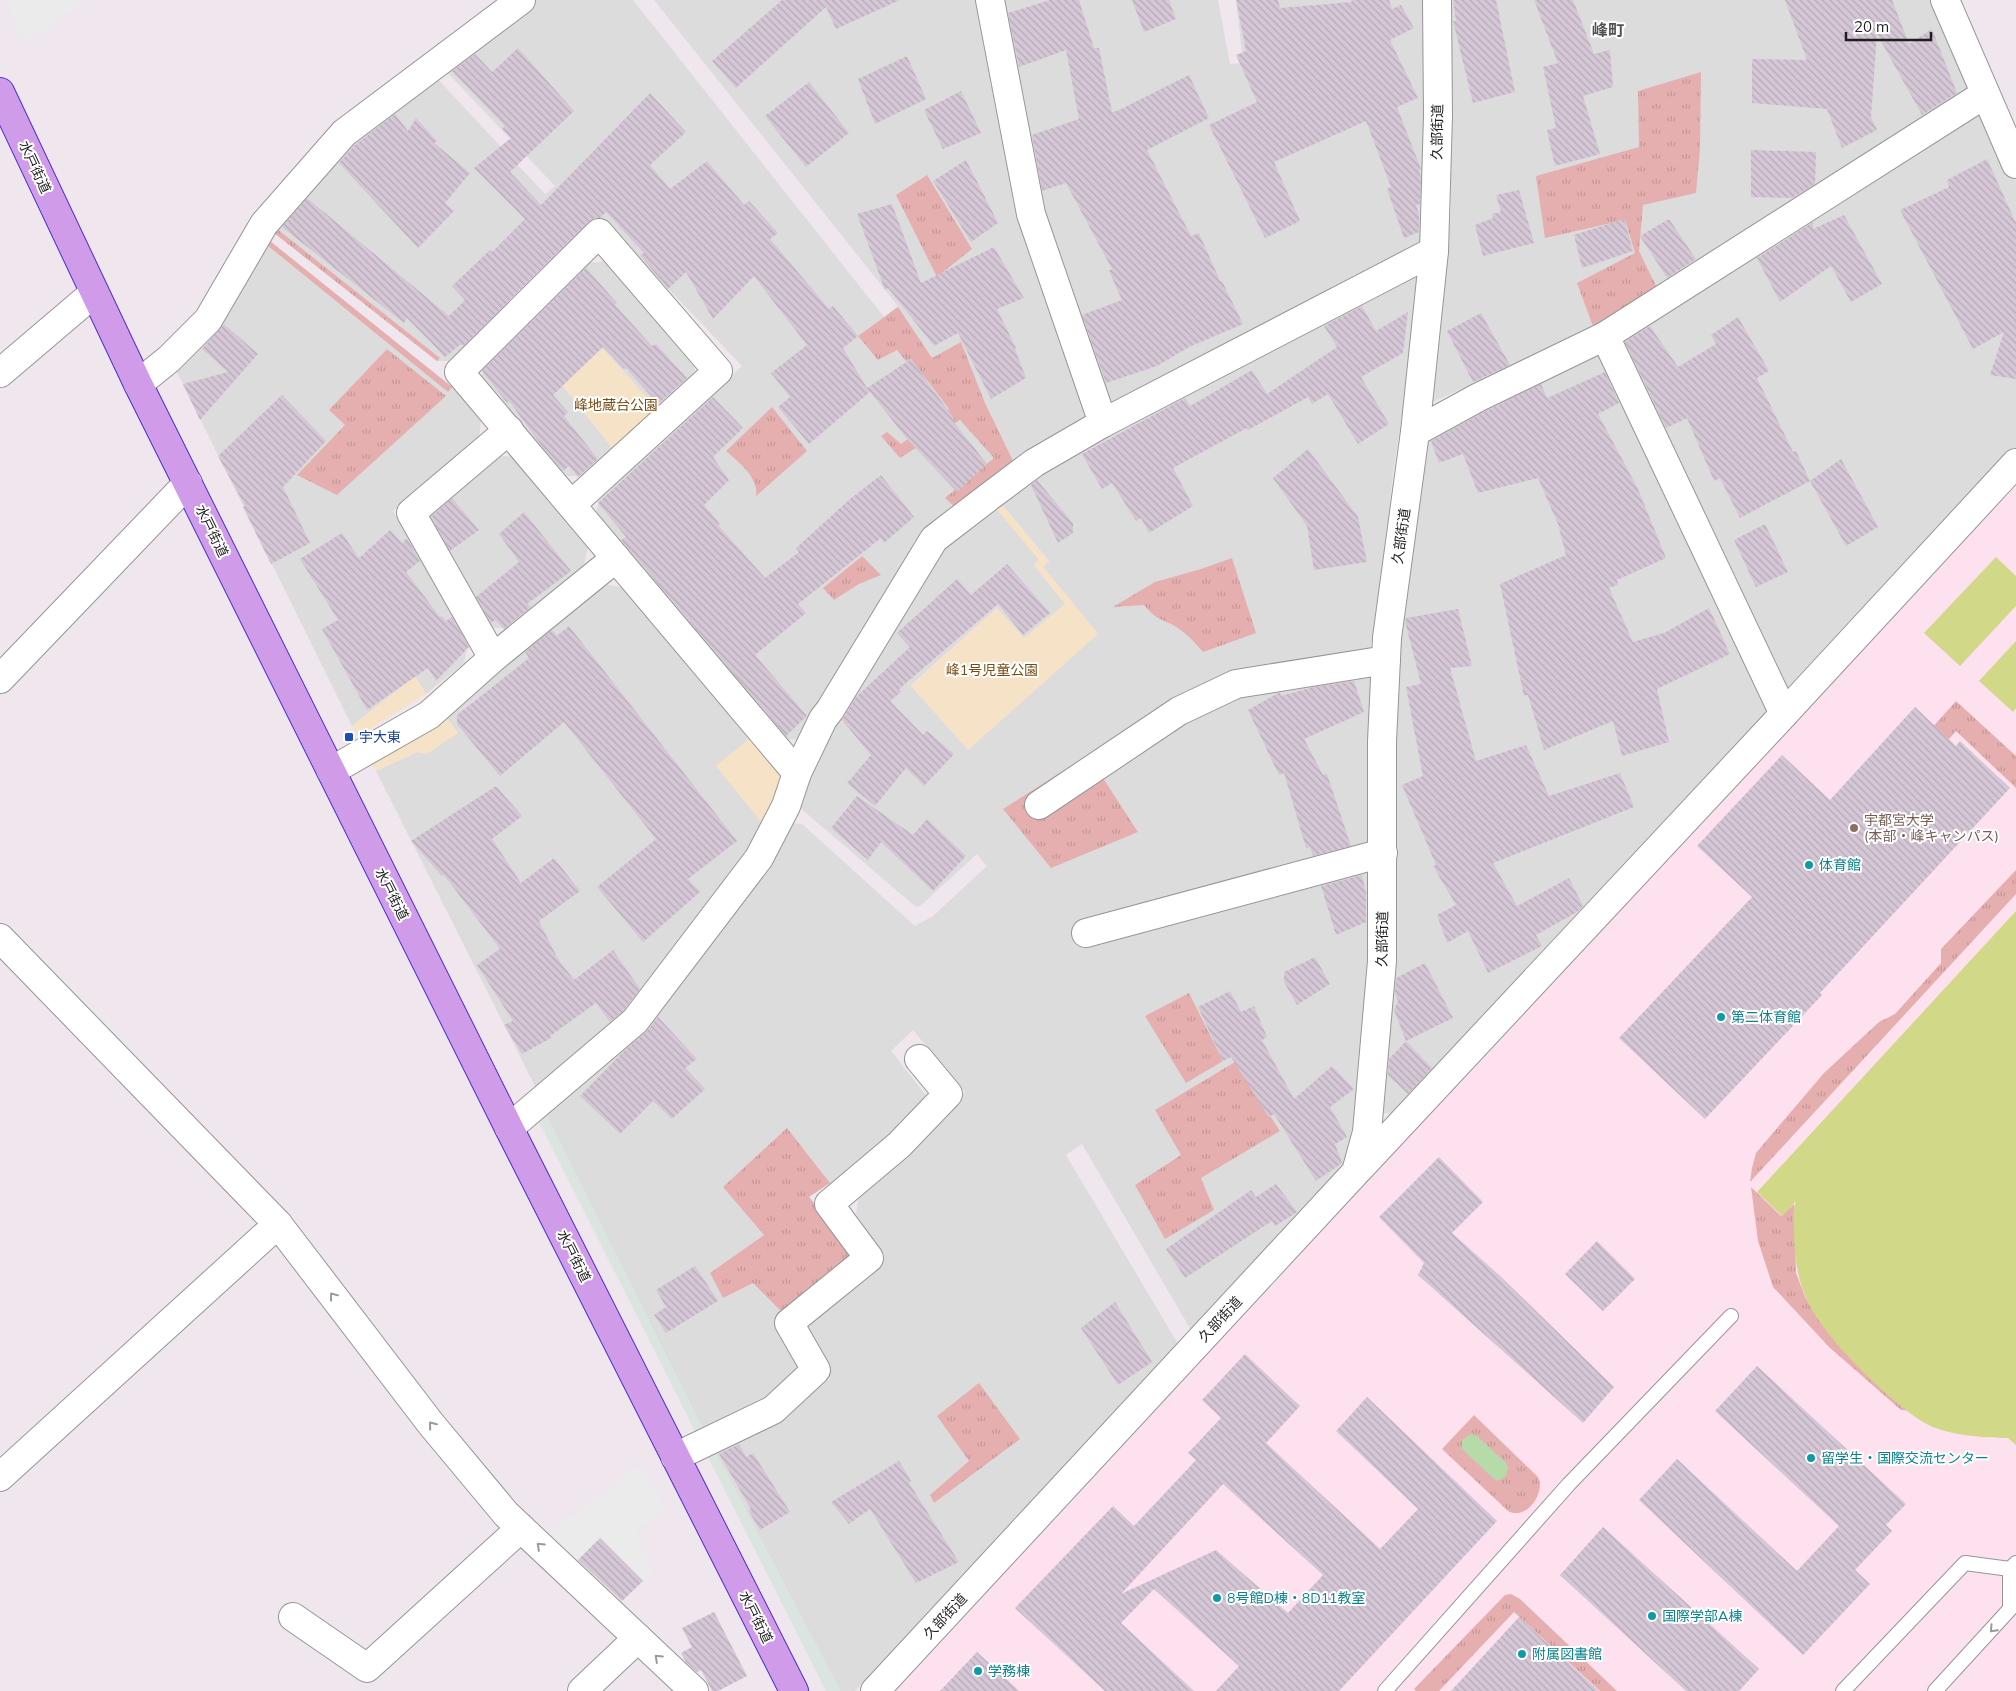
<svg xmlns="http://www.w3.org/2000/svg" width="2016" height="1691" font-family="Mulish,'Noto Sans JP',sans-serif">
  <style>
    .residential { fill: #dddcdd }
    .education { fill: #fde1ef }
    .grass { fill: url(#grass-tufts) }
    .park { fill: #f6e2c6 }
    .pitch { fill: #d1d989 }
    .parking { fill: #ebebeb }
    .plaza { fill: #dae5e0 }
    .water { fill: #b7daa9 }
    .building { fill: url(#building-back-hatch); fill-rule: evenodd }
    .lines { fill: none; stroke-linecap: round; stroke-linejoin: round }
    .service-casing { stroke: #969696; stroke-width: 16 }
    .minor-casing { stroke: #969696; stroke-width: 30 }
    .trunk-casing { stroke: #4830d0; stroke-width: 30 }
    .service { stroke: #fff; stroke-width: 14 }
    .minor { stroke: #fff; stroke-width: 28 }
    .trunk { stroke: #d09cea; stroke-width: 28 }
    .oneway { stroke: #9a9a9a }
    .transit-dot { fill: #1a4fb4; stroke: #fff; stroke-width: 2 }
    .education-dot { fill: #8d6e63; stroke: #fff; stroke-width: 2 }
    .culture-dot { fill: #0f9aa8; stroke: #fff; stroke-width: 2 }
    .labels { text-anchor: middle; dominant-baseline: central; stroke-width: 4; stroke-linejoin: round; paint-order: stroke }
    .street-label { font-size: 14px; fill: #1f1f1f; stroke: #fff }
    .park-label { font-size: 14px; fill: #784d13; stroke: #fff }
    .transit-label { font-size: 14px; fill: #164399; stroke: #fff; text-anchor: start }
    .education-label { font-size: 14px; fill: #785e54; stroke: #fff; text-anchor: start }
    .culture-label { font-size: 14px; fill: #0d838f; stroke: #fff; text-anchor: start }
    .quarter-label { font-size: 16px; font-weight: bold; fill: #525252; stroke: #fff }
  </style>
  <defs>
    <pattern id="grass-tufts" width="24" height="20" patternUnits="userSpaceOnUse" patternTransform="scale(1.25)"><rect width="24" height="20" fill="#e6afaf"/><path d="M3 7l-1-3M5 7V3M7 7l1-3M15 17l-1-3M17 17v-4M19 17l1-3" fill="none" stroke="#c59696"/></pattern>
    <pattern id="building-back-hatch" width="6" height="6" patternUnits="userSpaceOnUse" patternTransform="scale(1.25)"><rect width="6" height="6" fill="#d5c7d6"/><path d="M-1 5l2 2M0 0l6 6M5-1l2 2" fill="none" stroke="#b6aab7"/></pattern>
  </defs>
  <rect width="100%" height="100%" fill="#efe6ee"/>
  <g class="residential">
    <polygon points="527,0 633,0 884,317 898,306 654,0 979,0 1094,416 971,495 802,739 782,740 595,518 599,499 742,366 601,218 448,361 437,361 269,229 292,196 432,73 545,194 555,186 441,66"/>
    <polygon points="995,0 1218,0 1230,64 1243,63 1236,0 1426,0 1427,241 1411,251 1409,248 1333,286 1334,290 1117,406 1100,400 1037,211"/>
    <polygon points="1449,0 1933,0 1971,88 1594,329 1428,404 1451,212"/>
    <polygon points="1983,108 2016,182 2016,448 1783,694 1617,339"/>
    <polygon points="265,237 458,392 481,419 479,440 393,511 468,642 464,663 426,694 415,676 352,726 172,362"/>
    <polygon points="611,261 697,352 695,372 657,408 602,348 563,386 613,449 583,476 563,476 482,383 482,359 587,263"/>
    <polygon points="1425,266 1393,473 1380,595 1370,649 1237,692 1372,666 1373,956 1351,1161 1191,1330 1082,1144 1066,1155 1178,1344 855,1691 840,1691 713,1448 775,1419 830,1379 805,1335 805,1320 884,1255 856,1214 859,1197 965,1092 913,1030 891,1051 928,1098 837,1190 829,1183 809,1196 854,1254 784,1320 811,1368 771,1402 706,1435 545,1112 789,823 802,824 915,926 933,916 987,866 977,854 920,906 916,907 799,807 819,749 939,545 996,503 1039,560 1034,565 1065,604 1024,639 997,608 911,685 1098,634 1043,567 1049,561 999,501 1023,483 1193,383"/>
    <polygon points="1601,347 1773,712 1398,1114 1377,1113 1393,682 1423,432"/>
    <polygon points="495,455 513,457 588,546 584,565 507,628 485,628 425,510"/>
    <polygon points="603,584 625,588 750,738 762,823 750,853 619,1024 538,1092 376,771 458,733 443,713"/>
  </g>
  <polygon class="education" points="2016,476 2016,1691 896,1691 1346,1205"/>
  <g class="grass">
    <polygon points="1701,72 1700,149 1696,193 1643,205 1639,251 1658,290 1594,329 1577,283 1635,253 1625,220 1545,238 1536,176 1639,147 1638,91"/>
    <polygon points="927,175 972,249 937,277 896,195"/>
    <polygon points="272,225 440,358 437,361 269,229"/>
    <polygon points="265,237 452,387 448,392 262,241"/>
    <polygon points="898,307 932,358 961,342 985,403 1016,467 956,508 945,498 994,458 960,420 900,458 881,436 887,432 901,444 949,409 911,359 906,361 897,350 878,360 858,336"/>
    <polygon points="387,349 446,396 337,495 297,475 345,425 329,410"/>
    <path d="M 772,407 L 807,451 L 756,496 C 759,477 738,462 726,451 Z"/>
    <polygon points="862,556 881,575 859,584 834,600 823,588"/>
    <path d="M 1232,558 L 1256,633 L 1203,652 C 1194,641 1185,632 1173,625 C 1157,617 1156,619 1144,605 L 1113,607 L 1155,582 L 1201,569 Z"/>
    <polygon points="1956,701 2016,756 2016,788 1956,731 1872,827 1856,813"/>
    <polygon points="1088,755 1138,832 1051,868 1003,809"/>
    <polygon points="2016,870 2016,894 1750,1182 1752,1168 1756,1153 1824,1073 1879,1022 1895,1014 1941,963 1941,949"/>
    <polygon points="1189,993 1223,1061 1186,1083 1145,1016"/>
    <polygon points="1235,1062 1280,1131 1201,1178 1214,1210 1165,1239 1135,1185 1181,1155 1155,1110"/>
    <polygon points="787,1128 830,1183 809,1197 854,1254 787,1317 753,1283 723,1298 710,1273 764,1235 723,1187"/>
    <polygon points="1751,1187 1781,1216 1794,1204 1796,1273 1806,1299 1920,1411 1901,1410 1829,1347 1773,1287 1758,1241"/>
    <polygon points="979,1383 1020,1439 934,1503 930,1495 969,1461 937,1416"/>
    <path d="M 1474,1415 L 1538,1477 C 1546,1493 1526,1521 1508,1511 L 1442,1449 Z"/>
    <polygon points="1511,1594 1520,1599 1617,1691 1600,1691 1514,1612 1439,1691 1416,1691 1414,1689 1505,1595"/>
  </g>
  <g class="park">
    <polygon points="602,348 657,408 613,449 563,385"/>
    <polygon points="994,495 1049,562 1043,567 1098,634 968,750 911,686 997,608 1024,638 1065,604 1034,565 1039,560 989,500"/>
    <polygon points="415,676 426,694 358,736 352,726"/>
    <polygon points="443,713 458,733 427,754 416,752 376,771 369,759"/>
    <polygon points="750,738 780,775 780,787 762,823 716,766"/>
  </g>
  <g class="pitch">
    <polygon points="1996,557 2016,576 2016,606 1960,666 1924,633"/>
    <polygon points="2016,641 2016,708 2013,712 1979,681"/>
    <path d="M 2016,911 L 2016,1445 L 2008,1438 C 1985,1438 1943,1435 1923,1422 C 1888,1400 1822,1336 1806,1298 C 1797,1277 1794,1254 1794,1231 C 1794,1222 1792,1210 1796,1201 L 1782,1216 L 1757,1192 Z"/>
  </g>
  <g class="parking">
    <polygon points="6,0 88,0 23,42"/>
    <polygon points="642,1464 664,1509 637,1531 653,1574 643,1581 601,1538 574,1564 542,1537"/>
  </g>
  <polygon class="plaza" points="545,1112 706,1435 840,1691 826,1691 538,1120"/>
  <polygon class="water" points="1470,1434 1477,1436 1506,1463 1508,1467 1506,1476 1498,1481 1493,1478 1462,1449 1462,1440"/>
  <g class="building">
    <polygon points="782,0 900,0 836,29 826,7 736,88 712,61"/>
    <polygon points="1050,0 1079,0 1094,48 1099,48 1112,112 1117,111 1189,75 1209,118 1147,150 1191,236 1199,233 1220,281 1222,281 1243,324 1189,347 1157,366 1106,383 1082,315 1122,300 1109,271 1112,269 1066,183 1042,191 1032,135 1079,119 1066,50 1019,67 1008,13"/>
    <polygon points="1132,0 1169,0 1176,19 1144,32"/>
    <polygon points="1236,0 1278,0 1280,8 1352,2 1351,0 1389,0 1392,9 1401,5 1414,28 1390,40 1418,98 1397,107 1421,169 1419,171 1421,177 1420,204 1416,205 1419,214 1419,232 1404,238 1387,189 1391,187 1366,121 1274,162 1300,221 1265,238 1209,125 1257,102 1236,55 1246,51"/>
    <polygon points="1453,0 1496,0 1515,92 1473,103 1453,21 1456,21"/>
    <polygon points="1534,0 1573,0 1594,54 1610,50 1613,87 1583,96 1600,154 1555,166 1547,130 1556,128 1543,67 1558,63"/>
    <polygon points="1785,0 1892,0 1909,44 1932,29 1957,93 1922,115 1877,34 1871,117 1877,130 1842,148 1827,109 1752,103 1752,59 1807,60"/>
    <polygon points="518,48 574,111 510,172 541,205 650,93 686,132 650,165 670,189 707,161 744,205 749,201 778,233 770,239 829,309 833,306 858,336 843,348 867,388 911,359 955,420 953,421 987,464 957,492 907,439 867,388 870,392 809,444 778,407 790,397 771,373 807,345 754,276 713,319 686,272 668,289 640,255 644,253 606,212 600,218 595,218 588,222 463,346 461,344 445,357 407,318 404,323 282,227 307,198 449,316 465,300 452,286 490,250 492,252 525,219 474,168 511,138 502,129 505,126 452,71 475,54 492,72"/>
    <polygon points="907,56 926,99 875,124 858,79"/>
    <polygon points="809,82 849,133 806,167 765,116"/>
    <polygon points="961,91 981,133 943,149 924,110"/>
    <polygon points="395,114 408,131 416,118 437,141 434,143 470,173 445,203 454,211 418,248 339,163 355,145"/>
    <polygon points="1751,150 1816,152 1815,184 1792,198 1751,197"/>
    <polygon points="1987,159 2016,223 2016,379 1990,375 2004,332 1973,349 1900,210 1949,187 1947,180"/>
    <polygon points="966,160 998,223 971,242 933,181"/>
    <polygon points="1519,190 1534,243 1483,256 1475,225 1493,218 1492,214 1501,212 1496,195"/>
    <polygon points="892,204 921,283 994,247 1024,298 997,309 1016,348 1015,349 1026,378 991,399 958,333 934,346 888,288 885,290 857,214"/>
    <polygon points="1844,215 1882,284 1851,302 1831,266 1780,302 1757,258 1813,222 1813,229"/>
    <polygon points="1624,219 1633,251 1582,268 1574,235"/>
    <polygon points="1669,219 1696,259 1667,278 1640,236"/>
    <polygon points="586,268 617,303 615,305 652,346 656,344 687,378 658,404 626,368 624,369 603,347 553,395 568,412 564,416 598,459 578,477 569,466 563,471 541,445 509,401 507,403 482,371"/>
    <polygon points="1362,306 1376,331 1408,312 1403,353 1361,377 1389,424 1358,444 1328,394 1312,404 1308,397 1248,430 1247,428 1173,468 1193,506 1149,533 1141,518 1136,521 1112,483 1102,489 1082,454 1185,398 1190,406 1252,370 1267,394 1337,347 1324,326"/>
    <polygon points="1481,313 1510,365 1473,382 1447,331"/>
    <polygon points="1738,317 1769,371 1757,378 1793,452 1796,451 1810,481 1740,518 1720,478 1714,481 1687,418 1666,428 1625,342 1650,326 1678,367 1716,344 1711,335"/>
    <polygon points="224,324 258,354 200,420 183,384 228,372 202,349"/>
    <polygon points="1605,372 1619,403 1598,414 1638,489 1666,558 1617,580 1618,585 1609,588 1633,642 1664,633 1709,608 1730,654 1657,689 1669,742 1622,756 1613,721 1544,750 1528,695 1524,696 1500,584 1566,555 1558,524 1538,478 1478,493 1463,454 1439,463 1431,441 1486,411 1541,384 1547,398"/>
    <polygon points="282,395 326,441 283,487 310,543 271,564 243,507 245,506 218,456"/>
    <polygon points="713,397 743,428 713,457 729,480 704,505 720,524 718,525 765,578 799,552 796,548 850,499 881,475 914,517 884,543 881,538 798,604 806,613 755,655 807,716 786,736 621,540 626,537 598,503"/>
    <polygon points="1308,449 1358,517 1367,562 1314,570 1307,526 1273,478"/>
    <polygon points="1841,459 1878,527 1846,546 1810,481"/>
    <polygon points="1037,480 1073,523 1073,533 1058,543 1031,485"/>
    <polygon points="452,498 479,530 450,551 431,517"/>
    <polygon points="524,512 571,571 527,604 531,607 504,629 495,620 491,623 476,597 519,562 499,534"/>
    <polygon points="1765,524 1788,572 1756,587 1734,540"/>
    <polygon points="390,530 402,543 407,538 420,561 406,572 440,617 442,616 446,621 452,617 469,647 436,681 428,668 367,710 322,629 338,620 300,559 342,533 359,558"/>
    <polygon points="1007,564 1050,613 1023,635 998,604 899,689 901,692 890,701 923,735 927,731 954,754 924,786 906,768 875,806 847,783 871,755 842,720 856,697 910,647 897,633 957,579 971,595"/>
    <polygon points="1458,609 1472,666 1450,668 1476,761 1526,745 1549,796 1620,773 1634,807 1493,863 1517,906 1569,878 1583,906 1577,912 1536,935 1542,946 1488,973 1468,931 1447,943 1437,915 1456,905 1433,866 1436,865 1402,785 1423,776 1406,687 1421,684 1405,622 1406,618"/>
    <polygon points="569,626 737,841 688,879 700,892 643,942 597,887 656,839 564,722 500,776 457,724 457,715 529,658 525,652 552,630 557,636"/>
    <polygon points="1354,681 1364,712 1304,739 1323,775 1327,774 1351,846 1313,856 1310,847 1306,848 1284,773 1279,775 1248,710 1278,693 1280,693 1281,696 1314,687"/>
    <polygon points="1915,707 1956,746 1960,741 2010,788 1820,993 1822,995 1705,1119 1619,1038 1752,897 1697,846 1782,755 1830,800"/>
    <polygon points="496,786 522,816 492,839 521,883 554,858 580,891 539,921 558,959 574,980 613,950 640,989 624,1010 610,1022 596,1003 550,1036 551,1038 522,1054 504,1025 513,1021 477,965 500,949 444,875 442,876 411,841"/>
    <polygon points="857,796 913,835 927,819 966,856 933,891 881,842 868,860 831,828"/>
    <polygon points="1362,875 1366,893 1366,922 1336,935 1321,886"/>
    <polygon points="1315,957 1330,984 1297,1005 1284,982 1284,972"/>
    <polygon points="1425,963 1453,1018 1406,1041 1394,1010 1398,1001 1395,993 1396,978"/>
    <polygon points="1230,991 1241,1012 1254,1006 1267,1037 1262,1040 1294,1099 1332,1066 1354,1089 1330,1107 1347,1137 1335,1144 1342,1163 1316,1181 1274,1114 1269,1118 1231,1057 1223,1061 1198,1007"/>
    <polygon points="658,1017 697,1059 685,1068 705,1089 672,1119 653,1101 620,1134 580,1096 625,1050 645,1033"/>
    <polygon points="1406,1041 1432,1068 1408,1094 1388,1075 1389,1059"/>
    <polygon points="1439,1157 1483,1202 1452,1233 1499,1275 1614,1387 1583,1423 1418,1275 1424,1263 1379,1217"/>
    <polygon points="1276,1184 1297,1212 1275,1226 1272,1221 1185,1278 1166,1249 1251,1190 1256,1197"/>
    <polygon points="1597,1241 1635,1279 1603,1311 1565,1274"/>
    <polygon points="695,1266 718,1301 666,1333 654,1315 666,1307 656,1290"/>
    <polygon points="1115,1302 1152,1362 1118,1385 1081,1328"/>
    <path d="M 1245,1354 L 1300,1406 L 1266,1443 L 1380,1549 L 1418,1509 L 1336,1431 L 1367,1397 L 1497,1521 L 1339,1691 L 1216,1691 L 1239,1666 L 1154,1589 L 1121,1623 L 1194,1691 L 1105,1691 L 1015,1608 L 1113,1506 L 1134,1526 L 1196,1460 L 1188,1453 L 1221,1418 L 1202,1400 ZM 1223,1484 L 1323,1575 L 1288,1613 L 1216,1550 L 1121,1594 Z"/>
    <polygon points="1757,1366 1906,1504 1886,1525 1892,1531 1855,1570 1870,1584 1803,1655 1639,1500 1677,1459 1797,1571 1839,1526 1715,1411"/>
    <polygon points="739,1444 746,1457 753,1453 790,1512 760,1530 748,1510 751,1509 719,1454"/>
    <polygon points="899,1461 911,1481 909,1483 959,1562 916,1583 870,1509 849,1524 831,1502"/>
    <polygon points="1603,1527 1759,1669 1739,1691 1686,1691 1560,1575"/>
    <polygon points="600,1538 643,1581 622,1601 578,1560"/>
    <polygon points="714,1612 747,1676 718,1691 712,1691 701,1670 697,1672 686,1662 681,1653 692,1647 682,1628"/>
    <polygon points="1519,1617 1599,1691 1451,1691"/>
    <polygon points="977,1652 1019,1691 940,1691"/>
  </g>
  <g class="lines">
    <g class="service-casing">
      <g id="service">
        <polyline points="1385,1691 1569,1484 1731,1316"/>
        <polyline points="1843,1691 1965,1563 2010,1569"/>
        <polyline points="1935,1691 2010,1609 2010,1569 2016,1563"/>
      </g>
    </g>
    <g class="minor-casing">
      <g id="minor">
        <polyline points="990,0 1031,214 1103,423"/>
        <polyline points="1945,0 2016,164"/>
        <polyline points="1605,336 1784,714"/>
        <polyline points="0,373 94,293"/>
        <polyline points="138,384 169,359 208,320 264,224 344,133 521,0"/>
        <polyline points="1415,432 1479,397 1605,336 1985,94"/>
        <polyline points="572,504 718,371 599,233 459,372 797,773"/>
        <polyline points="493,658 411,513 509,430"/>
        <polyline points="0,679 188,483"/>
        <polyline points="331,771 429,715 493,658 616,558"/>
        <polyline points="1039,805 1179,711 1236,684 1386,660"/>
        <polyline points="1086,933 1383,853"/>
        <polyline points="0,938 278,1224 431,1424 506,1514 694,1691"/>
        <polyline points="509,1128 635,1021 759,858 786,806 797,773 823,719 830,710 934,539 990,496 1034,463 1103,423 1434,251"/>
        <polyline points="1359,1169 1784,714 2016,463"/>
        <polyline points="675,1457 773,1410 816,1370 789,1323 869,1258 829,1204 899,1145 948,1094 919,1059"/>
        <polyline points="0,1477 278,1224"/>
        <polyline points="293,1617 367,1668 521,1528"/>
        <polyline points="582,1691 638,1638"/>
        <polyline points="875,1691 1356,1172 1367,1132 1382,961 1382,741 1387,638 1415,432 1434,251 1438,116 1437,0"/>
      </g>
    </g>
    <g class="trunk-casing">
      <polyline id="trunk" points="0,92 138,384 509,1128 794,1691"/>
    </g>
    <use href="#service" class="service"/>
    <use href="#minor" class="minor"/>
    <use href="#trunk" class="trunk"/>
  </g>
  <defs><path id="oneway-chevron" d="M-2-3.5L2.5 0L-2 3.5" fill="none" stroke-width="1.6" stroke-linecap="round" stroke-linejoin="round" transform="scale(1.25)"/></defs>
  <g class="oneway">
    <use href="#oneway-chevron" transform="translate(333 1296) rotate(-127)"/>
    <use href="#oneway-chevron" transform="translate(432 1425) rotate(-129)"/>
    <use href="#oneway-chevron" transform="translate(540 1546) rotate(-137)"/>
    <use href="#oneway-chevron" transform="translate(1993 1629) rotate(133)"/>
    <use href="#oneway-chevron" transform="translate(658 1658) rotate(-137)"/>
  </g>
  <rect class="transit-dot" x="344" y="732" width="10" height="10" rx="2.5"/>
  <circle class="education-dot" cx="1854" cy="828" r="5"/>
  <g class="culture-dot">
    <circle cx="1809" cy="865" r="5"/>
    <circle cx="1721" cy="1017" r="5"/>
    <circle cx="1811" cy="1458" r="5"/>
    <circle cx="1217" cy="1598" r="5"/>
    <circle cx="1652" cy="1616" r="5"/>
    <circle cx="1522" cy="1654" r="5"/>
    <circle cx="978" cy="1671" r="5"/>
  </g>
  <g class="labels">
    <g class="street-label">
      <text transform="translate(1437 132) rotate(-89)">久部街道</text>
      <text transform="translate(35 167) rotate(65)">水戸街道</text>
      <text transform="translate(212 531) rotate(64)">水戸街道</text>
      <text transform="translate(1401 536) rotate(-82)">久部街道</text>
      <text transform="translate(392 894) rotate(63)">水戸街道</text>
      <text transform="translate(1382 939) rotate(-89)">久部街道</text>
      <text transform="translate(574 1256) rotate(63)">水戸街道</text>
      <text transform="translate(1220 1319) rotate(-47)">久部街道</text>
      <text transform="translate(945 1616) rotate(-47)">久部街道</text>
      <text transform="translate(756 1617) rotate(63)">水戸街道</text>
    </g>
    <g class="park-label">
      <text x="616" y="405">峰地蔵台公園</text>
      <text x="992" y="670">峰1号児童公園</text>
    </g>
    <g class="transit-label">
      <text x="359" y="737">宇大東</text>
    </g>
    <g class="education-label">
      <text x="1864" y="820">宇都宮大学<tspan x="1864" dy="16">(本部・峰キャンパス)</tspan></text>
    </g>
    <g class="culture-label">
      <text x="1819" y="865">体育館</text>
      <text x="1731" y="1017">第二体育館</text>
      <text x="1821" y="1458">留学生・国際交流センター</text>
      <text x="1227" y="1598">8号館D棟・8D11教室</text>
      <text x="1662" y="1616">国際学部A棟</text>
      <text x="1532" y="1654">附属図書館</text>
      <text x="988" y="1671">学務棟</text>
    </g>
    <g class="quarter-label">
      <text x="1608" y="30">峰町</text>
    </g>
  </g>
  <path d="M1846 32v8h85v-8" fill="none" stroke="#1f1f1f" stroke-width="2.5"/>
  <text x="1854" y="32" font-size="15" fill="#1f1f1f" stroke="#ffffff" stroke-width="4" paint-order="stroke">20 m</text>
</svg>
